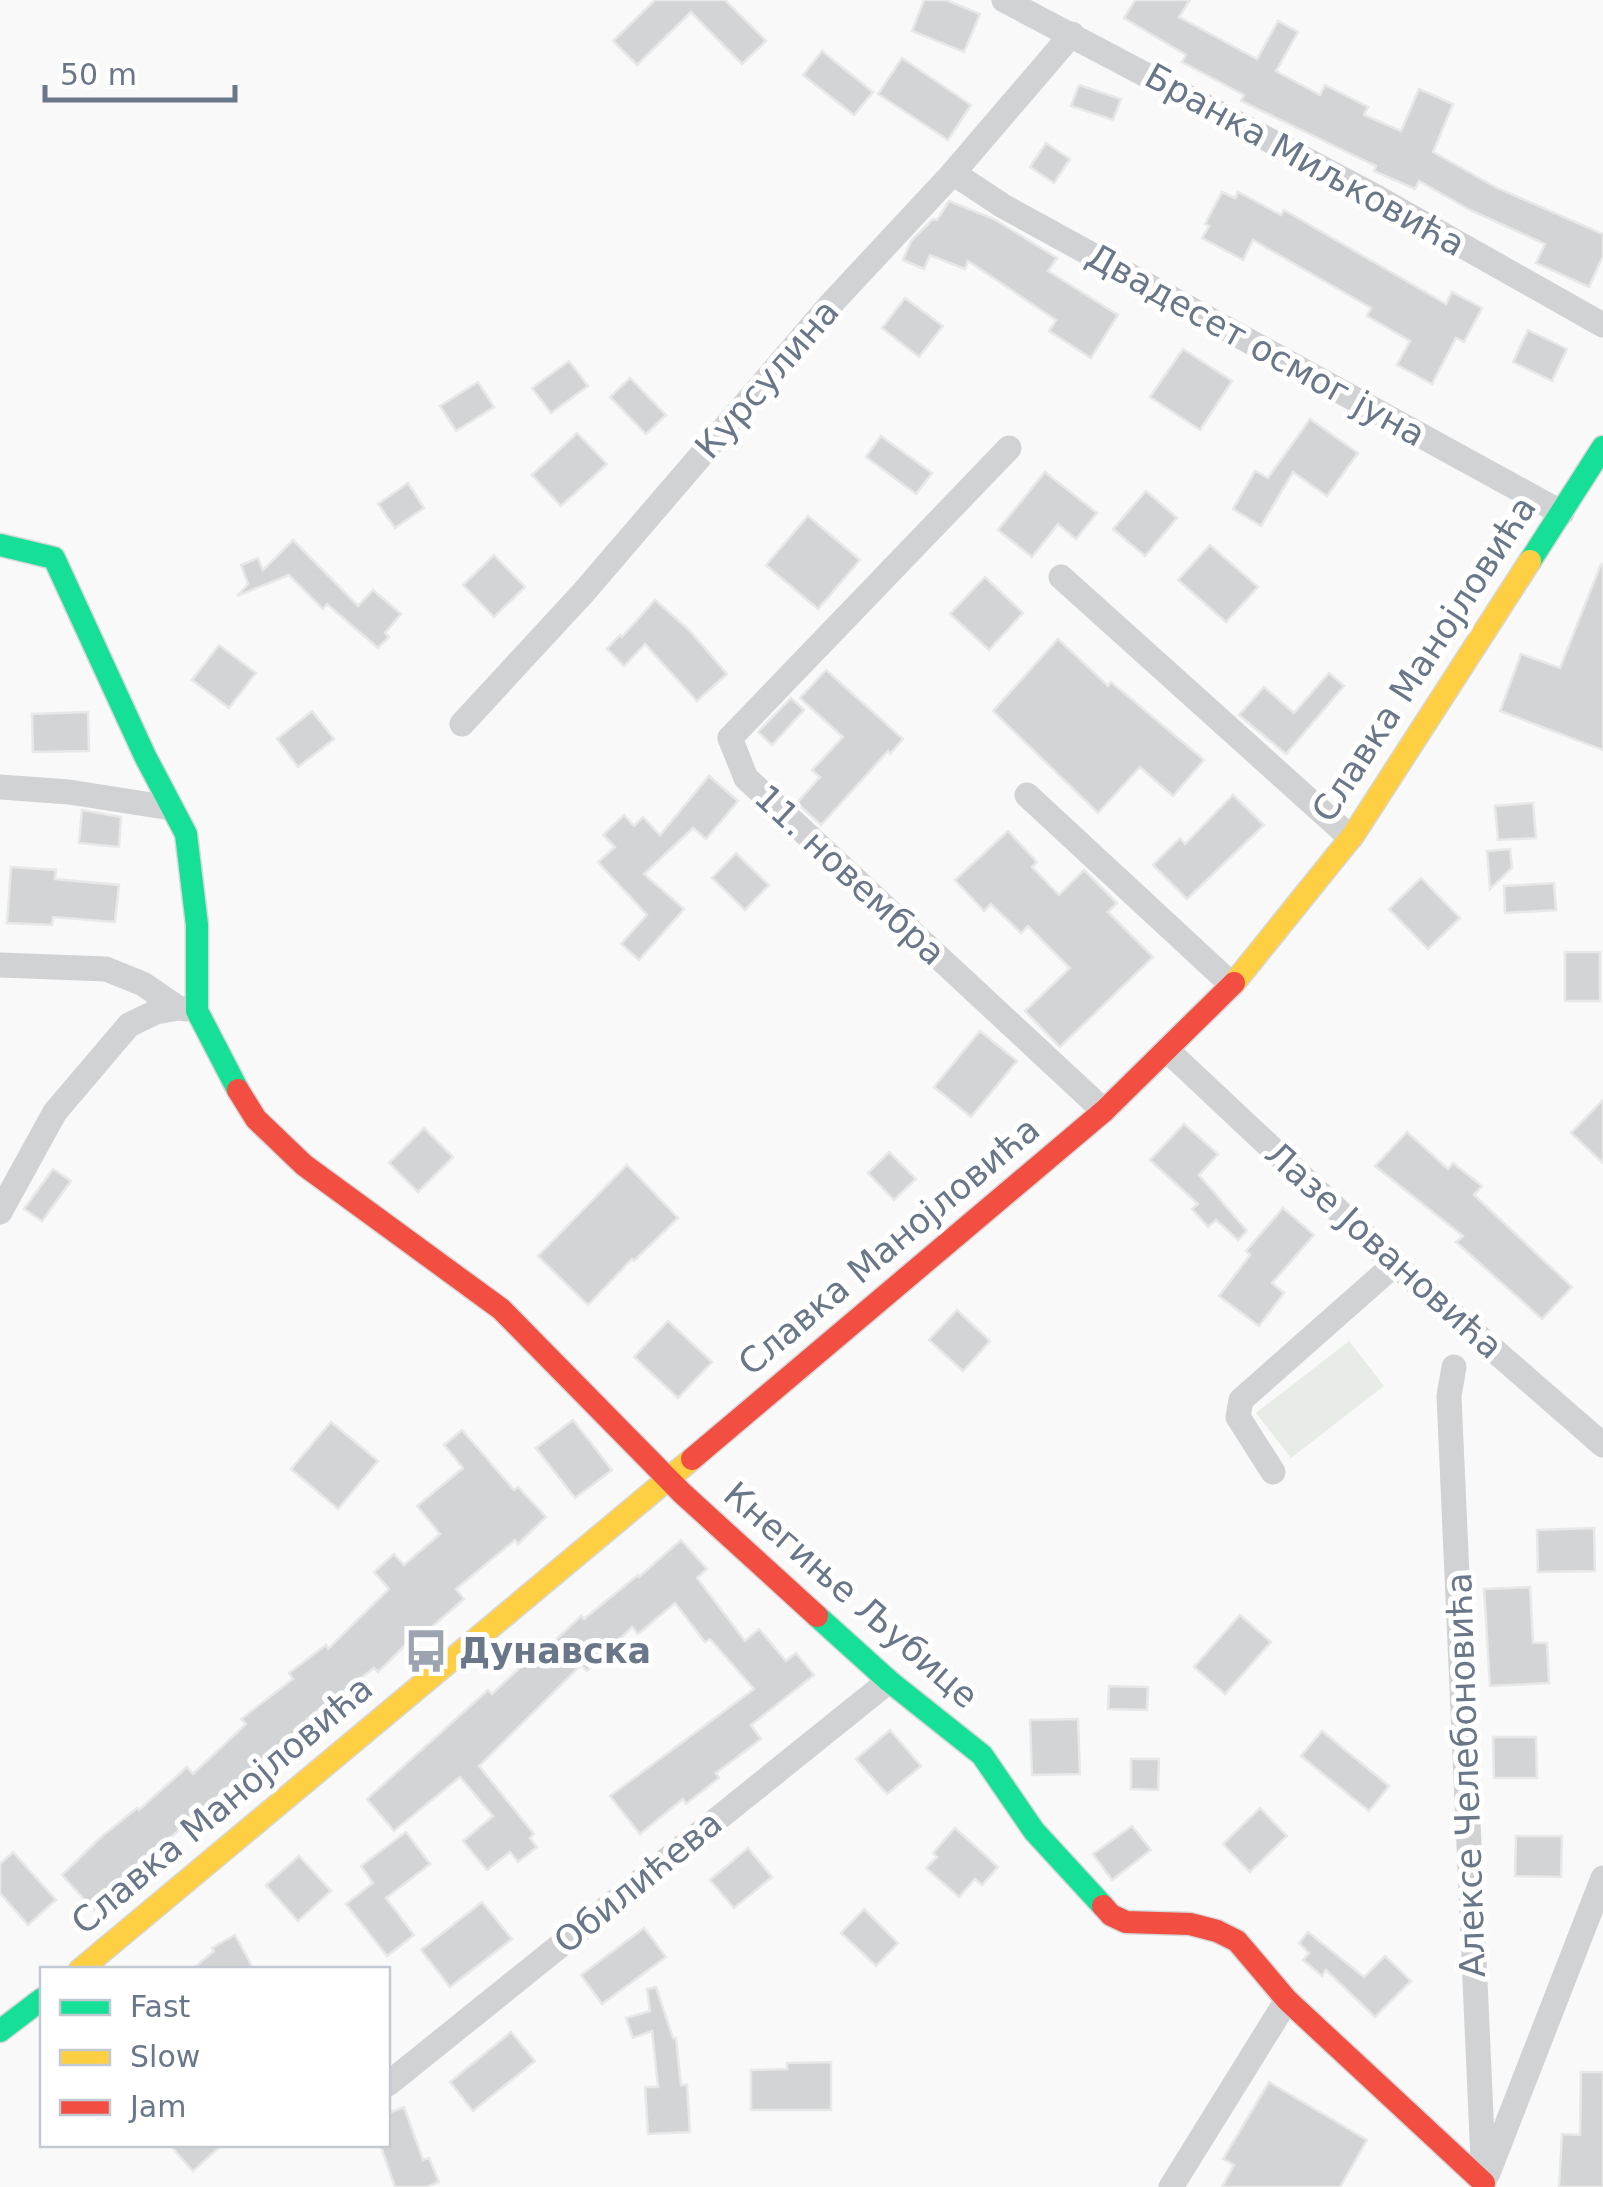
<svg xmlns="http://www.w3.org/2000/svg" width="1603" height="2187" font-family="'DejaVu Sans',sans-serif">
  <style>
    .green { fill: #e8ece7 }
    .building { fill: #d3d4d5; stroke: #e8e8e8; stroke-width: 2.5 }
    .lines { fill: none; stroke-linecap: round; stroke-linejoin: round }
    .fast-casing { stroke: #d6d7d8; stroke-width: 25 }
    .slow-casing { stroke: #d6d7d8; stroke-width: 25 }
    .jam-casing { stroke: #d6d7d8; stroke-width: 25 }
    .street { stroke: #d1d2d4; stroke-width: 25 }
    .fast { stroke: #16e098; stroke-width: 22 }
    .slow { stroke: #ffcf43; stroke-width: 22 }
    .jam { stroke: #f24e42; stroke-width: 22 }
    .labels { text-anchor: middle; dominant-baseline: central; stroke-width: 10; stroke-linejoin: round; paint-order: stroke }
    .street-label { font-size: 35px; fill: #697789; stroke: #fff }
    .poi-label { font-size: 35px; font-weight: bold; fill: #697789; stroke: #fff; text-anchor: start }
  </style>
  <rect width="100%" height="100%" fill="#f9f9f9"/>
  <polygon class="green" points="1349,1341 1384,1386 1291,1458 1256,1413"/>
  <g class="building">
    <polygon points="655,0 725,0 766,41 742,64 691,12 637,65 613,41"/>
    <polygon points="924,0 946,0 980,14 964,52 912,31"/>
    <polygon points="1135,0 1190,0 1179,17 1257,59 1278,21 1298,32 1276,71 1320,95 1325,85 1368,107 1364,115 1401,131 1419,89 1453,104 1433,152 1497,188 1603,234 1603,256 1589,287 1536,263 1545,244 1470,210 1419,181 1415,189 1374,171 1376,166 1241,101 1244,95 1182,62 1186,55 1124,18"/>
    <polygon points="822,51 873,92 854,115 803,75"/>
    <polygon points="902,58 971,105 948,140 878,94"/>
    <polygon points="1079,85 1121,99 1113,120 1071,106"/>
    <polygon points="1046,143 1070,159 1054,183 1030,167"/>
    <polygon points="1222,192 1235,198 1238,192 1281,215 1284,210 1446,304 1452,292 1482,308 1464,342 1456,338 1432,384 1397,365 1410,341 1367,316 1371,308 1253,240 1243,260 1202,238 1209,226 1205,224"/>
    <polygon points="949,201 994,219 1057,258 1048,271 1118,315 1091,358 1049,331 1056,320 968,261 965,269 930,255 924,269 903,260 911,241 933,219 937,220"/>
    <polygon points="905,298 943,326 919,357 882,328"/>
    <polygon points="1528,330 1567,349 1552,381 1513,362"/>
    <polygon points="1183,349 1232,381 1200,430 1150,397"/>
    <polygon points="569,361 588,386 551,413 532,388"/>
    <polygon points="630,378 666,415 646,434 610,397"/>
    <polygon points="478,382 494,407 456,431 440,406"/>
    <polygon points="1310,419 1358,453 1327,496 1293,472 1261,526 1233,509 1255,471 1268,478"/>
    <polygon points="577,433 607,464 561,506 532,475"/>
    <polygon points="881,436 932,473 916,494 866,457"/>
    <polygon points="1045,472 1097,513 1076,539 1058,524 1032,557 998,530"/>
    <polygon points="408,483 424,508 395,528 378,504"/>
    <polygon points="1146,491 1177,518 1145,556 1113,529"/>
    <polygon points="808,516 860,560 818,609 766,565"/>
    <polygon points="293,540 358,606 373,590 401,614 385,633 389,637 378,648 327,604 323,609 289,575 237,596 248,584 241,565 258,558 263,570"/>
    <polygon points="1210,545 1258,587 1226,622 1178,580"/>
    <polygon points="494,555 525,587 494,617 463,585"/>
    <polygon points="1601,564 1603,565 1603,750 1500,711 1521,654 1560,668"/>
    <polygon points="985,577 1023,613 989,650 950,614"/>
    <polygon points="655,600 689,630 727,674 697,701 645,644 624,666 607,649 620,635 622,637"/>
    <polygon points="1058,639 1108,686 1111,682 1204,760 1173,796 1140,767 1098,813 993,711"/>
    <polygon points="219,645 256,673 229,708 192,680"/>
    <polygon points="826,670 903,739 890,754 888,751 821,825 797,803 820,777 812,770 843,737 800,698"/>
    <polygon points="1329,673 1344,686 1286,754 1239,715 1264,687 1294,713"/>
    <polygon points="791,698 804,710 772,745 758,732"/>
    <polygon points="312,711 334,739 298,767 277,739"/>
    <polygon points="88,712 89,751 33,752 32,714"/>
    <polygon points="709,776 738,801 706,839 693,828 644,874 684,909 639,960 621,944 647,915 598,862 615,847 603,835 624,815 634,826 643,817 660,835"/>
    <polygon points="1233,795 1264,825 1187,899 1153,865 1180,838 1185,844"/>
    <polygon points="1533,803 1536,838 1498,840 1495,806"/>
    <polygon points="82,810 121,817 119,847 79,843"/>
    <polygon points="1008,831 1037,862 1032,867 1059,895 1084,870 1117,903 1108,912 1153,957 1060,1047 1025,1011 1070,968 1028,926 1021,933 991,904 984,911 955,880"/>
    <polygon points="1510,849 1512,868 1490,889 1487,851"/>
    <polygon points="736,853 769,885 745,910 712,878"/>
    <polygon points="11,867 56,870 55,879 119,885 115,922 53,917 52,925 7,923"/>
    <polygon points="1421,878 1460,918 1428,949 1389,909"/>
    <polygon points="1554,883 1556,910 1505,913 1504,886"/>
    <rect x="1565" y="952" width="35" height="49"/>
    <polygon points="980,1031 1017,1061 971,1117 934,1087"/>
    <polygon points="1603,1100 1603,1163 1571,1133"/>
    <polygon points="1184,1124 1218,1154 1199,1175 1247,1231 1238,1240 1216,1220 1208,1227 1192,1209 1198,1204 1150,1160"/>
    <polygon points="424,1128 453,1157 418,1192 389,1163"/>
    <polygon points="1407,1132 1448,1169 1453,1163 1482,1186 1474,1195 1572,1287 1542,1319 1456,1242 1463,1236 1375,1166"/>
    <polygon points="889,1152 916,1179 894,1200 868,1173"/>
    <polygon points="627,1165 678,1218 634,1261 632,1259 588,1305 538,1256"/>
    <polygon points="53,1169 71,1181 42,1221 24,1209"/>
    <polygon points="1283,1208 1314,1235 1272,1283 1284,1293 1259,1326 1219,1296 1250,1255 1246,1251"/>
    <polygon points="957,1310 990,1341 963,1371 929,1340"/>
    <polygon points="668,1321 712,1362 678,1398 634,1357"/>
    <polygon points="573,1420 612,1470 575,1498 536,1448"/>
    <polygon points="331,1422 378,1461 338,1509 291,1469"/>
    <polygon points="462,1430 514,1490 518,1487 546,1517 518,1544 515,1540 456,1589 464,1599 426,1632 423,1628 378,1672 374,1668 307,1719 313,1727 237,1792 231,1785 110,1890 113,1893 94,1910 62,1875 100,1838 137,1808 139,1810 187,1767 193,1774 246,1724 241,1719 293,1679 289,1673 326,1645 328,1649 389,1589 374,1572 394,1554 404,1565 440,1534 417,1506 463,1468 444,1445"/>
    <polygon points="1594,1528 1595,1571 1538,1572 1537,1530"/>
    <polygon points="681,1540 707,1569 697,1578 745,1641 759,1629 786,1661 796,1653 814,1675 751,1725 761,1739 716,1773 719,1778 686,1804 683,1799 640,1834 610,1796 754,1689 710,1639 705,1642 675,1603 638,1634 632,1627 587,1671 581,1665 479,1766 534,1834 530,1838 537,1847 518,1862 510,1852 487,1870 463,1841 493,1816 460,1777 394,1831 367,1799 488,1690 492,1694 543,1646 546,1649 581,1616 584,1619 638,1575 639,1577"/>
    <polygon points="1530,1587 1533,1643 1547,1643 1549,1683 1490,1686 1484,1589"/>
    <polygon points="1240,1615 1271,1642 1225,1694 1194,1667"/>
    <polygon points="1109,1686 1148,1687 1147,1710 1108,1709"/>
    <polygon points="1078,1719 1080,1774 1032,1775 1030,1720"/>
    <polygon points="890,1730 921,1766 887,1794 856,1759"/>
    <polygon points="1322,1731 1389,1786 1369,1811 1301,1756"/>
    <polygon points="1493,1737 1536,1737 1537,1778 1494,1778"/>
    <polygon points="1131,1759 1159,1759 1158,1790 1131,1789"/>
    <polygon points="1260,1808 1287,1836 1250,1872 1223,1844"/>
    <polygon points="1132,1826 1151,1850 1112,1880 1093,1854"/>
    <polygon points="955,1828 998,1867 982,1885 975,1879 959,1897 926,1868 937,1857 933,1853"/>
    <polygon points="406,1832 430,1864 386,1898 414,1935 387,1956 346,1904 373,1883 361,1866"/>
    <polygon points="1516,1836 1562,1836 1561,1877 1515,1876"/>
    <polygon points="748,1848 772,1877 734,1908 710,1880"/>
    <polygon points="13,1852 56,1900 28,1925 0,1893 0,1864"/>
    <polygon points="299,1856 331,1891 298,1921 266,1885"/>
    <polygon points="482,1902 512,1939 450,1987 421,1950"/>
    <polygon points="864,1909 898,1943 876,1966 841,1933"/>
    <polygon points="644,1928 666,1957 602,2004 581,1975"/>
    <polygon points="1308,1932 1364,1977 1385,1956 1411,1981 1375,2017 1326,1970 1322,1976 1303,1960 1309,1953 1299,1943"/>
    <polygon points="235,1935 254,1970 191,1970 214,1951 212,1948"/>
    <polygon points="656,1987 673,2038 676,2038 681,2085 687,2085 690,2132 648,2134 645,2087 658,2087 652,2031 633,2038 626,2018 650,2011 647,1989"/>
    <polygon points="511,2032 535,2061 473,2111 450,2082"/>
    <polygon points="831,2062 831,2110 751,2110 751,2070 787,2069 787,2063"/>
    <polygon points="1581,2072 1603,2072 1603,2187 1559,2187 1562,2134 1580,2135"/>
    <polygon points="1269,2082 1367,2140 1340,2187 1222,2187 1234,2165 1223,2159"/>
    <polygon points="404,2107 423,2160 429,2158 439,2182 426,2187 395,2187 380,2144 388,2144 388,2113"/>
    <polygon points="169,2144 223,2144 193,2171"/>
  </g>
  <g class="lines">
    <g class="fast-casing">
      <g id="fast">
        <polyline points="0,545 54,558 145,756 186,834 197,925 197,1011 238,1090"/>
        <polyline points="1530,561 1603,447"/>
        <polyline points="817,1616 889,1681 982,1755 1034,1831 1103,1906"/>
        <polyline points="0,2031 42,1999"/>
      </g>
    </g>
    <g class="slow-casing">
      <g id="slow">
        <polyline points="1234,983 1354,834 1530,561"/>
        <polyline points="80,1970 692,1459"/>
      </g>
    </g>
    <g class="jam-casing">
      <g id="jam">
        <polyline points="238,1090 256,1119 304,1165 501,1309 682,1493 817,1616"/>
        <polyline points="692,1459 1104,1111 1234,983"/>
        <polyline points="1103,1906 1111,1915 1126,1922 1190,1924 1217,1931 1237,1941 1287,2000 1484,2183"/>
      </g>
    </g>
    <g class="street">
      <polyline points="1004,0 1369,193 1603,325"/>
      <polyline points="953,173 1003,206 1562,513"/>
      <polyline points="1009,448 730,738 746,778 1104,1111"/>
      <polyline points="1061,577 1351,838"/>
      <polyline points="462,724 583,593 831,304 953,173 1072,34"/>
      <polyline points="0,787 69,792 171,808"/>
      <polyline points="1027,795 1232,985"/>
      <polyline points="0,965 106,969 143,984 178,1008 185,1009"/>
      <polyline points="1168,1051 1395,1264 1603,1445"/>
      <polyline points="0,1212 55,1112 129,1025 156,1012 178,1008"/>
      <polyline points="1454,1367 1449,1396 1484,2183"/>
      <polyline points="1273,1472 1238,1417 1241,1400 1395,1264"/>
      <polyline points="388,2084 889,1681"/>
      <polyline points="1488,2173 1603,1878"/>
      <polyline points="1171,2187 1287,2000"/>
    </g>
    <use href="#fast" class="fast"/>
    <use href="#slow" class="slow"/>
    <use href="#jam" class="jam"/>
  </g>
  <defs>
    <g id="bus-bare" transform="scale(3.45)"><path d="M-5-6H5V4H4V6H2V4H-2V6H-4V4H-5ZM-3.5-4V0h7V-4ZM-3.5 1.2v1.5H-2V1.2ZM2 1.2v1.5H3.5V1.2Z" fill="#9ba4b0" stroke="#fff" stroke-width="2.5" paint-order="stroke"/></g>
  </defs>
  <g fill-rule="evenodd">
    <use href="#bus-bare" x="426" y="1651"/>
  </g>
  <g class="labels">
    <g class="street-label">
      <text transform="translate(1305 160) rotate(29)">Бранка Миљковића</text>
      <text transform="translate(1256 345) rotate(29)">Двадесет осмог јуна</text>
      <text transform="translate(767 379) rotate(-49)">Курсулина</text>
      <text transform="translate(1424 659) rotate(-57)">Славка Манојловића</text>
      <text transform="translate(850 875) rotate(43)">11. новембра</text>
      <text transform="translate(889 1246) rotate(-40)">Славка Манојловића</text>
      <text transform="translate(1384 1250) rotate(42)">Лазе Јовановића</text>
      <text transform="translate(851 1595) rotate(41)">Кнегиње Љубице</text>
      <text transform="translate(1466 1775) rotate(-92)">Алексе Челебоновића</text>
      <text transform="translate(222 1805) rotate(-40)">Славка Манојловића</text>
      <text transform="translate(638 1882) rotate(-39)">Обилићева</text>
    </g>
    <g class="poi-label">
      <text x="459" y="1651">Дунавска</text>
    </g>
  </g>
  <rect x="40" y="1967" width="350" height="180" fill="#ffffff" stroke="#c3c9d0" stroke-width="2.5"/>
  <rect x="60" y="2000" width="50" height="15" fill="#16e098" stroke="#c3c9d0" stroke-width="2.5"/>
  <text x="130" y="2017" font-size="30" fill="#697789">Fast</text>
  <rect x="60" y="2050" width="50" height="15" fill="#ffcf43" stroke="#c3c9d0" stroke-width="2.5"/>
  <text x="130" y="2067" font-size="30" fill="#697789">Slow</text>
  <rect x="60" y="2100" width="50" height="15" fill="#f24e42" stroke="#c3c9d0" stroke-width="2.5"/>
  <text x="130" y="2117" font-size="30" fill="#697789">Jam</text>
  <path d="M45 85v15h190v-15" fill="none" stroke="#697789" stroke-width="5"/>
  <text x="60" y="85" font-size="30" fill="#697789" stroke="#ffffff" stroke-width="8" paint-order="stroke">50 m</text>
</svg>
